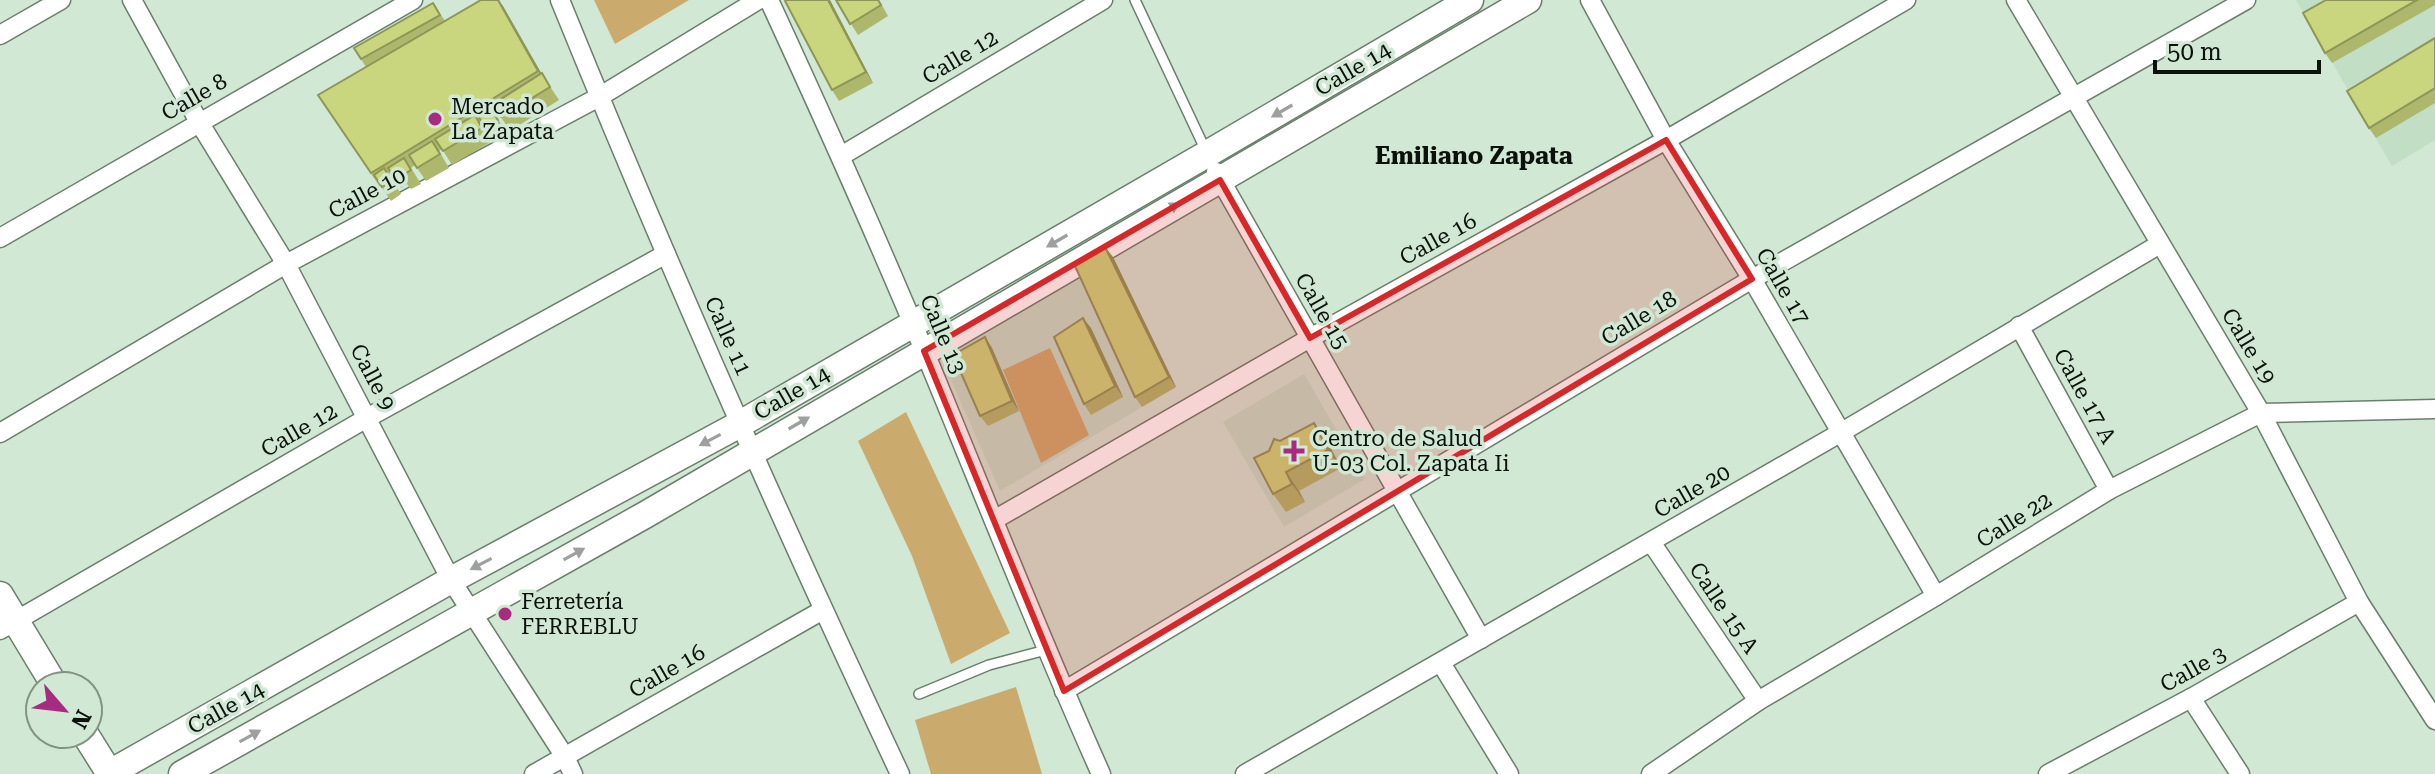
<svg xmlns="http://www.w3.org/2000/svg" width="2435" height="774" font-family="'Roboto Serif',serif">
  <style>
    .built { fill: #c2dec5 }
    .green { fill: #cbab6d }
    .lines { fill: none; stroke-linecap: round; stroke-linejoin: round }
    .lane-casing { stroke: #6a7e6c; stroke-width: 12 }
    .street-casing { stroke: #6a7e6c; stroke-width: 21 }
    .secondary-casing { stroke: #6a7e6c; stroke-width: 29 }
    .lane { stroke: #fff; stroke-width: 9 }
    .street { stroke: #fff; stroke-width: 18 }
    .secondary { stroke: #fff; stroke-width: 26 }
    .wall { fill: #adb86c }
    .shaded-wall { fill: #8d9658 }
    .building { fill: #c9d67d; stroke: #8d9658; stroke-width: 2 }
    .oneway { fill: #9da09e }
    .marked { fill: #d62828; fill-opacity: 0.2; stroke: #d62828; stroke-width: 6; stroke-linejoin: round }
    .poi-dot { fill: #a72c7f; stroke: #d1e8d4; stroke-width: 3 }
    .labels { text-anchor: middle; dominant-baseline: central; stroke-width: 7; stroke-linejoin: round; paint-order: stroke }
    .street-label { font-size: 22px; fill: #0b120c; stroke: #d1e8d4 }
    .poi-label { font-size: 22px; fill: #0b120c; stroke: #d1e8d4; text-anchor: start }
    .neighbourhood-label { font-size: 24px; font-weight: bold; fill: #0b120c; stroke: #d1e8d4 }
  </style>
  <rect width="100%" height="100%" fill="#d1e8d4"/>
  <g class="built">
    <polygon points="2296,0 2435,0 2435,140 2392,166"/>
    <polygon points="1113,257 1176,387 1000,491 940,355"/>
    <polygon points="1304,374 1365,479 1284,527 1223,422"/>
  </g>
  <g class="green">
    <polygon points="594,0 689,0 615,44"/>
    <polygon points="1050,348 1089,435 1041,463 1003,370"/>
    <polygon points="906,412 1010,633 951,664 912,556 858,441"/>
    <polygon points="1016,687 1042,774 931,774 915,720"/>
  </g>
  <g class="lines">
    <g class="lane-casing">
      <g id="lane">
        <polyline points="1135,0 1206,151"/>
        <polyline points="919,694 989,665 1046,650"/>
      </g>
    </g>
    <g class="street-casing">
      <g id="street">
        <polyline points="132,0 199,122 286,264 451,580 565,757 573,774"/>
        <path d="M 560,0 C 666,261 780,519 900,774"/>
        <path d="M 769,0 C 823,117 876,235 926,355 C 984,495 1039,636 1101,774"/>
        <polyline points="1590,0 1666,140 1752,279 1936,596"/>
        <polyline points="2016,0 2261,413 2359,602 2435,720"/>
        <polyline points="0,35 61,0"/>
        <polyline points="841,156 1103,0"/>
        <polyline points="1216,172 1481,639"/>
        <polyline points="0,238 413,0"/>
        <polyline points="2019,326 2109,490"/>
        <polyline points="0,433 286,264 599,97 758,0"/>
        <polyline points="994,520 1310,338 1666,140 1906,0"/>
        <polyline points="1651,542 1758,701"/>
        <polyline points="0,630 367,418 666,254"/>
        <polyline points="1441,663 1509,774"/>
        <polyline points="1064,691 1752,279 2246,0"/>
        <polyline points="2191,698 2240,774"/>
        <polyline points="534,774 823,610"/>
        <polyline points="1245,774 1840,433 2160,244"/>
        <polyline points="1651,774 1758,701 1936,596 2109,490 2261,413 2435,409"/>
        <polyline points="2048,774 2191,698 2359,602"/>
      </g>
    </g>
    <g class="secondary-casing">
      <g id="secondary">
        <polyline points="0,595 55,686"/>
        <polyline points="85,734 110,774"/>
        <polyline points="108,774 451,580 740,424 1207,154 1470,0"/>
        <polyline points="182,774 645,515 1528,0"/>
      </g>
    </g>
    <use href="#lane" class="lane"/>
    <use href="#street" class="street"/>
    <use href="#secondary" class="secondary"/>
  </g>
  <g class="wall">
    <polygon points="481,0 499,0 541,73 559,100 510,131 499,114 496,116 507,133 494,141 483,124 482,125 492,141 452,165 442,149 439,151 449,168 426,181 415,165 411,168 421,184 411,189 407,184 401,188 394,178 392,180 401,194 391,201 381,186 380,187 318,95 366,67 361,59 433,3 445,21"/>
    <polygon points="830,0 873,83 839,101 832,90"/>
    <polygon points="836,0 879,0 888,16 858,35"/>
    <polygon points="2326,0 2435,0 2435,5 2332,63 2325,53"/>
    <polygon points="2435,38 2435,103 2376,138 2369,128"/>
    <polygon points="1113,257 1176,387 1142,407 1135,397"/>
    <polygon points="1091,328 1123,397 1091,415 1084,404"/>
    <polygon points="985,337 992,348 1019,411 988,426 980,416"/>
    <polygon points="1314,423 1327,441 1341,468 1299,491 1305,502 1286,512 1273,494 1269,451 1280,441"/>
  </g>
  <g class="shaded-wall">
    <polygon points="498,0 503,6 548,85 538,71"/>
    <polygon points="828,0 830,0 873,83 866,72"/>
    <polygon points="1105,247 1113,257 1176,387 1169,377"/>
    <polygon points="1083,318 1091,328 1123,397 1115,386"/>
    <polygon points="985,337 992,348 1019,411 1012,401"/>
    <polygon points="1314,423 1327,441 1341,468 1328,450"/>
    <polygon points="1286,472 1299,491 1305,502 1292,484"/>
  </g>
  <g class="building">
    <polygon points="481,0 498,0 538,71 371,173 318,95"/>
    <polygon points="786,0 828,0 866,72 832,90 785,1"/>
    <polygon points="836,0 878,0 881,5 850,24"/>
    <polygon points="2326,0 2417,0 2325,53 2303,13"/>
    <polygon points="433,3 440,15 361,59 354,48"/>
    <polygon points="2435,38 2435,88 2369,128 2347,91"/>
    <polygon points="542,73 550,87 501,117 493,104"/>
    <polygon points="490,107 498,120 485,127 477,114"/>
    <polygon points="475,115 482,128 443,151 435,139"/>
    <polygon points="432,141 440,154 417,168 409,155"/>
    <polygon points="404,158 411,170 401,176 398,170 392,174 388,168"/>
    <polygon points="384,168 392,181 382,187 374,175"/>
    <polygon points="1105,247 1169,377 1135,397 1074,264"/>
    <polygon points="1083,318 1115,386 1084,404 1054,337"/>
    <polygon points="985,337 1012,401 980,416 953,355"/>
    <polygon points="1314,423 1328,450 1286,472 1292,484 1273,494 1254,458 1269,451 1274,439 1280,441"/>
  </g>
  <defs><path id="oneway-solid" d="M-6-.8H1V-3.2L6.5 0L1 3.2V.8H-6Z" transform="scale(2)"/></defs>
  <g class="oneway">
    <use href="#oneway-solid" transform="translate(1282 111) rotate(150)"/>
    <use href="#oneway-solid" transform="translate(1169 209) rotate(-30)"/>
    <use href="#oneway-solid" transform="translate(1057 241) rotate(150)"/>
    <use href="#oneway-solid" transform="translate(799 423) rotate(-30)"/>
    <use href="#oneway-solid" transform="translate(710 440) rotate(152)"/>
    <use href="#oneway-solid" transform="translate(574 554) rotate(-29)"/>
    <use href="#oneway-solid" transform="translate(481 564) rotate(152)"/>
    <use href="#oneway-solid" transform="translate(250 736) rotate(-29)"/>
  </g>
  <path class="marked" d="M 1666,140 L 1752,279 L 1064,691 L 924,351 L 1220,180 L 1310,338 Z"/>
  <g class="poi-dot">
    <circle cx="435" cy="119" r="8"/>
    <path d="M1290 439h8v8h8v8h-8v8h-8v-8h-8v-8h8z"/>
    <circle cx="505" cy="614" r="8"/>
  </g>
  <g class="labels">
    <g class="street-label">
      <text transform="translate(960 57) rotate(-31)">Calle 12</text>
      <text transform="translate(1353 69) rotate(-30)">Calle 14</text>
      <text transform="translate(194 97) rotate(-30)">Calle 8</text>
      <text transform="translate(367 193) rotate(-28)">Calle 10</text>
      <text transform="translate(1438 239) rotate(-29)">Calle 16</text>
      <text transform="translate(1783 286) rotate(60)">Calle 17</text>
      <text transform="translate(1322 311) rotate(60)">Calle 15</text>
      <text transform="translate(1639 318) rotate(-31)">Calle 18</text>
      <text transform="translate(943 334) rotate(67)">Calle 13</text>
      <text transform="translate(728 336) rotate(66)">Calle 11</text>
      <text transform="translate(2249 346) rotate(59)">Calle 19</text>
      <text transform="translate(373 377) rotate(62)">Calle 9</text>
      <text transform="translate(792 393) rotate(-30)">Calle 14</text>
      <text transform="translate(2085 396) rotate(61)">Calle 17 A</text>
      <text transform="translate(299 430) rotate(-30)">Calle 12</text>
      <text transform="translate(1692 491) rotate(-30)">Calle 20</text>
      <text transform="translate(2014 520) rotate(-32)">Calle 22</text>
      <text transform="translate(1724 608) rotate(56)">Calle 15 A</text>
      <text transform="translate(2193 669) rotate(-29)">Calle 3</text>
      <text transform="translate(667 671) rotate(-30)">Calle 16</text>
      <text transform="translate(226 708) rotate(-29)">Calle 14</text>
    </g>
    <g class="poi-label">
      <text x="451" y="106">Mercado<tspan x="451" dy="25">La Zapata</tspan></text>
      <text x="1312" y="438">Centro de Salud<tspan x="1312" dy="25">U-03 Col. Zapata Ii</tspan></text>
      <text x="521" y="601">Ferretería<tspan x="521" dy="25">FERREBLU</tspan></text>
    </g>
    <g class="neighbourhood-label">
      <text x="1474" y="156">Emiliano Zapata</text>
    </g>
  </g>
  <g transform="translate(64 710) rotate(118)"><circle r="38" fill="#d1e8d4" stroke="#829284" stroke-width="2"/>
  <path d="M0-6L14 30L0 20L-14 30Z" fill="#a72c7f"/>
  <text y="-12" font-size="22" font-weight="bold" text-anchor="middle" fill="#0b120c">N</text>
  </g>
  <path d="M2155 60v12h164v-12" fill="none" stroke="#0b120c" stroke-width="4"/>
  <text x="2167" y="60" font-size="24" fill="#0b120c" stroke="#d1e8d4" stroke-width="6" paint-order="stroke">50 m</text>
</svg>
